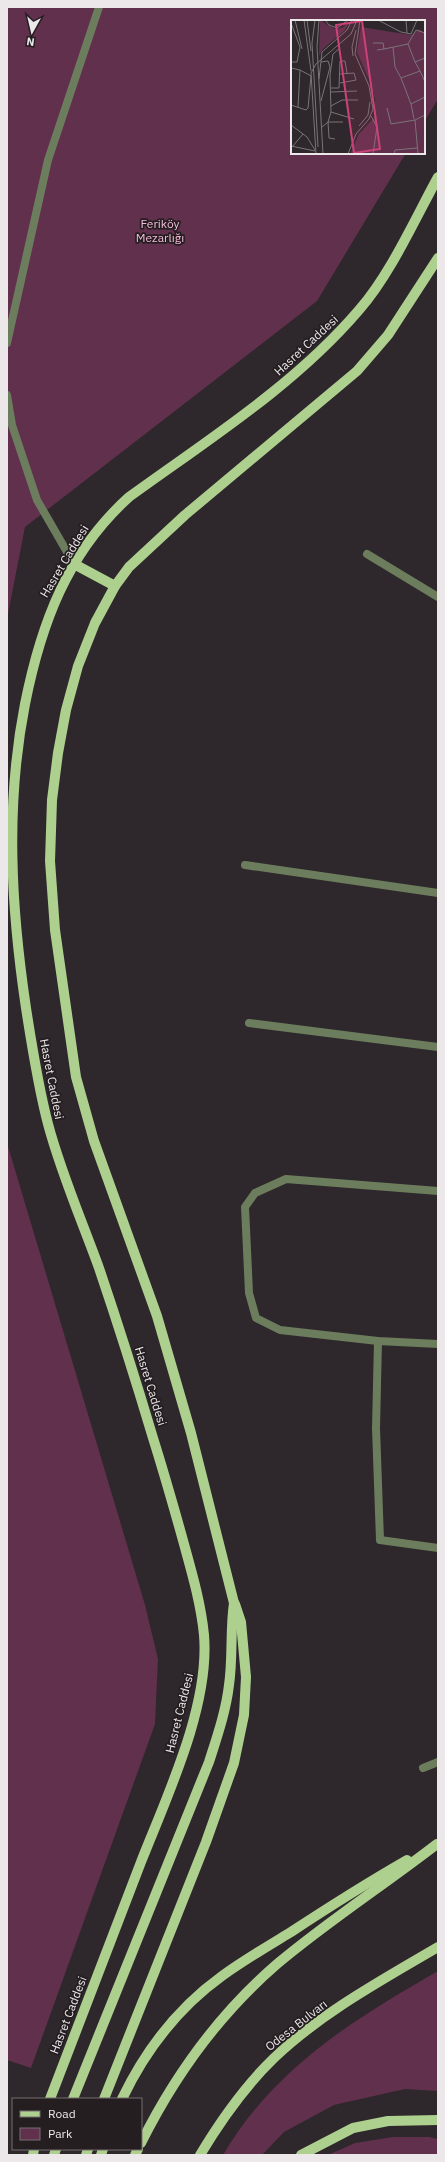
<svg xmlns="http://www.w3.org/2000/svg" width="445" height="2162" font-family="'IBM Plex Sans',sans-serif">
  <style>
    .green { fill: #60304d }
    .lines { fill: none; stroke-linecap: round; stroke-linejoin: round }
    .service { stroke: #6c7d5d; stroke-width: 8 }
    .primary { stroke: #aed08f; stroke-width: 10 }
    .labels { text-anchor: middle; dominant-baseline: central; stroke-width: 3.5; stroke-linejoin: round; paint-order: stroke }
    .park-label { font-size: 12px; fill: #f8b9dc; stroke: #241e21 }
    .street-label { font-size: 12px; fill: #ece8ea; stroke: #241e21 }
    .inset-road { fill: none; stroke: #7a7477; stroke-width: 1 }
    .view { fill: #ca4278; fill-opacity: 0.15; stroke: #ca4278; stroke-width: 2 }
    .inset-edge { fill: none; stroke: #ece8ea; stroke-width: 2 }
  </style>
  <rect width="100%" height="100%" fill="#2e272b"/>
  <g class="green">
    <polygon points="7,7 438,7 438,99 424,122 424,21 292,21 292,153 406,153 317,301 25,527 7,619"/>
    <polygon points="7,1143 145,1605 158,1659 155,1724 31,2068 7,2060"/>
    <path d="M 438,1971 L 438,2091 L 405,2089 L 334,2105 L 284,2132 L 262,2155 L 223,2155 C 274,2068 353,2020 438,1971 Z"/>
    <polygon points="393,2137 429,2137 438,2139 438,2155 328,2155 355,2143"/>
  </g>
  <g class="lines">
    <g class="service">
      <polyline points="7,343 48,160 99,7"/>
      <polyline points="7,395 12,425 37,500 74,564"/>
      <polyline points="367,554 438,597"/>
      <polyline points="245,865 438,893"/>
      <polyline points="249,1023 438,1047"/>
      <polyline points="438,1191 286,1179 255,1193 245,1207 249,1293 256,1318 280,1330 378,1341 438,1344"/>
      <polyline points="378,1341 376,1428 380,1540 438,1548"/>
      <polyline points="423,1768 438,1762"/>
    </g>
    <g class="primary">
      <polyline points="74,564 115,586"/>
      <path d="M 50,2099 C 80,2020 111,1941 141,1862 C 167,1796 210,1706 204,1635 C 201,1604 192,1573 184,1544 C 174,1508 164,1473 153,1438 C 136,1381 118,1324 99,1268 C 82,1221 61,1173 48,1124 C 38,1086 32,1047 26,1008 C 11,907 5,806 25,704 C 41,624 67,553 129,497 C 209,439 295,385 359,310 C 390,275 415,219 438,177"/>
      <path d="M 73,2099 L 209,1762 C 217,1737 226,1711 229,1685 C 233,1658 230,1630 234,1603 L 191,1433 L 157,1316 L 94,1141 L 76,1077 L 55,930 L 50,861 L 52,800 L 58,753 L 66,710 L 78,666 L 95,623 L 115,586 L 129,567 L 185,515 L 357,371 L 388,335 L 438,258"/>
      <polyline points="104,2099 206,1842 234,1763 244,1715 246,1677 241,1622 235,1604"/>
      <path d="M 122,2099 C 145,2051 179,2007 222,1976 C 244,1960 268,1946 291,1932 C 329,1907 367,1883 407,1860"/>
      <path d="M 141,2143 C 175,2075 219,2014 277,1964 C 328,1921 384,1885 437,1844"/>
      <polyline points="33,2155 34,2149"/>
      <polyline points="54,2155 56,2149"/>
      <polyline points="86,2155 88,2149"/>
      <polyline points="101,2155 103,2149"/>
      <polyline points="135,2155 138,2149"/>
      <path d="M 200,2155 C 221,2120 244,2087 274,2058 C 321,2013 382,1980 438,1947"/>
      <polyline points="301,2155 353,2128 388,2121 438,2120"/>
    </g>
  </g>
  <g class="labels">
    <g class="park-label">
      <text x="160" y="223">Feriköy<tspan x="160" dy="14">Mezarlığı</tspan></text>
    </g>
    <g class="street-label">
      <text transform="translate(306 345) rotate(-43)">Hasret Caddesi</text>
      <text transform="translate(64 561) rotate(-59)">Hasret Caddesi</text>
      <text transform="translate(52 1079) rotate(79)">Hasret Caddesi</text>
      <text transform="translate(151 1386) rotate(73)">Hasret Caddesi</text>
      <text transform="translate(179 1713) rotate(-76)">Hasret Caddesi</text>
      <text transform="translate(68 2015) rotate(-69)">Hasret Caddesi</text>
      <text transform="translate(296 2025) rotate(-38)">Odesa Bulvarı</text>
    </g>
  </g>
  <g transform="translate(291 20)">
    <rect width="134" height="134" fill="#2e272b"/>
    <path d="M 29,0 L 44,9 L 52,8 L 59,0 L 53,11 L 32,29 L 28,36 ZM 70,7 L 120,15 L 128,9 L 134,13 L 134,134 L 59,134 L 68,114 L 83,98 L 84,80 L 80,64 L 66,32 Z" fill="#60304d"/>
    <path class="inset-road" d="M 4,0 L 11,29M 13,0 L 20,51M 16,0 L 20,31M 24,0 L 21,23 L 27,127M 28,0 L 26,27 L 32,134M 34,0 L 38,5 L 46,8 L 57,0M 87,0 L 110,12 L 120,14 L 126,0M 115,0 L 116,13M 0,3 L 9,27 L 6,42 L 0,42M 82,23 L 92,23 L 93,29 L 86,30M 117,24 L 125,10 L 134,13M 102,27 L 104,47 L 110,58 L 129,51 L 134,62M 93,29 L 117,24 L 124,42M 62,36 L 61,27 L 65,10M 30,42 L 37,41 L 39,47 L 30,81M 0,48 L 9,50 L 7,87M 129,51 L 124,42 L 134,38M 49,54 L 63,53 L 65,60 L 49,63M 110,58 L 120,84M 28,59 L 31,32 L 56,10 L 61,0M 40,68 L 48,68 L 49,41 L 54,41 L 56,53M 40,72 L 66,71M 0,85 L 15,90 L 17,88 L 20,56 L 9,50M 40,86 L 51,80 L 67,80M 96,88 L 100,104 L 124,100 L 134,95M 40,92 L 63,99M 80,96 L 86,107 L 82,134M 123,99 L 120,84 L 134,77M 124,100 L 127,134M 0,105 L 16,117 L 24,130M 68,106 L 77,95 L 79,82M 31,107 L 37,102 L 52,102M 44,119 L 38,118 L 37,102 L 40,92 L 39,55 L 42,34 L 49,28M 0,126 L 24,131M 1,127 L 12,114M 25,134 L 20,53 L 25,44 L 60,14 L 66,0M 57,134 L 65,114 L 78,99 L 82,89 L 78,66 L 64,34 L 69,0M 103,134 L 104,130 L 126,128"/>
    <path class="view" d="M 71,1 L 89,129 L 63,133 L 45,5 Z"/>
    <rect width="134" height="134" class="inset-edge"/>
  </g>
  <rect width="445" height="2162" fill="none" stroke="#ece8ea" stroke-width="16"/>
  <rect x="12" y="2098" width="130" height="52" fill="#241e21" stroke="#746f71"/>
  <rect x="20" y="2111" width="20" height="6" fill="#aed08f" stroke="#746f71"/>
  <text x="48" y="2118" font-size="12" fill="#ece8ea">Road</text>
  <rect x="20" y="2128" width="20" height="12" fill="#60304d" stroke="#746f71"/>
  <text x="48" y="2138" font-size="12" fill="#ece8ea">Park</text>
  <g transform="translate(32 32) rotate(188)" stroke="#241e21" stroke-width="3" paint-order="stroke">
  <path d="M0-3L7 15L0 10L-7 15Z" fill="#ece8ea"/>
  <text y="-6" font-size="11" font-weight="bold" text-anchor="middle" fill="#ece8ea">N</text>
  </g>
</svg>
